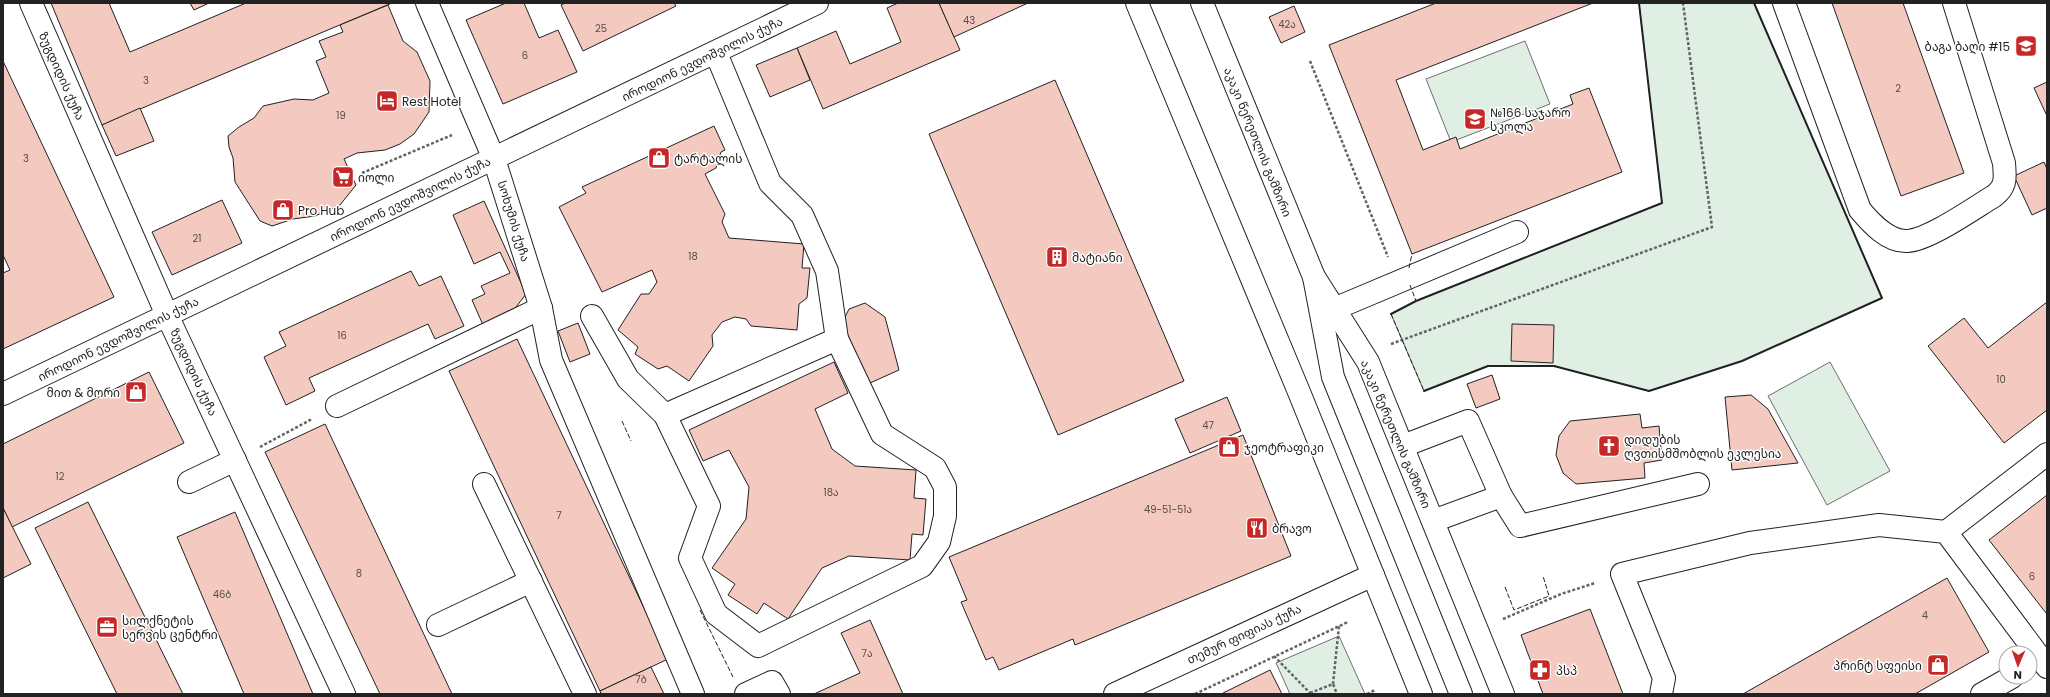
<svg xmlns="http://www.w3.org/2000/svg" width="2050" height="697" font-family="Poppins,'Noto Sans Georgian',sans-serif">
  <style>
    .green { fill: #e0efe3; stroke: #6f6f6f }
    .building { fill: #f3c9c0; stroke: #222 }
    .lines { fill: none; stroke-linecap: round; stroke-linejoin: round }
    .minor-casing { stroke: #222; stroke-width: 24 }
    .major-casing { stroke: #222; stroke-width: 24 }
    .path { stroke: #646464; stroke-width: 2.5; stroke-dasharray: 3 2; stroke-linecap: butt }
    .minor { stroke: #fff; stroke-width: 22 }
    .major { stroke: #fff; stroke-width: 22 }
    .fence { stroke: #222; stroke-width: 1; stroke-dasharray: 5 2; stroke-linecap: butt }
    .wall { stroke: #222; stroke-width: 2 }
    .labels { text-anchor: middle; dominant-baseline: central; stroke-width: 3; stroke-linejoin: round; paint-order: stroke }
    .number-label { font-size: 10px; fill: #564c4a }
    .poi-label { font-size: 12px; fill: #222; stroke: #fff; text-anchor: start }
    .street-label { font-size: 12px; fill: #222; stroke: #fff }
  </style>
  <rect width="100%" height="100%" fill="#fff"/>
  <g class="green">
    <polygon points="1639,3 1754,3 1882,298 1742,361 1649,391 1554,366 1488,366 1424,391 1391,314 1416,301 1662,203"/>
    <polygon points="1525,41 1550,104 1451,142 1426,79"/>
    <polygon points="1830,362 1890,471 1827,505 1768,396"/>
    <polygon points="1339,636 1365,694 1290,694 1276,663"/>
  </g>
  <g class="building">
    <polygon points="51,3 109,3 130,52 246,3 392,3 102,125"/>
    <polygon points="190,3 209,3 194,10"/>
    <polygon points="506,3 524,3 539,38 558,30 577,72 503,104 466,20"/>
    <polygon points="565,3 674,3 676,6 583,51 561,5"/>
    <polygon points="898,3 939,3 960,50 823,109 797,48 836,31 850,64 901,42 887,8"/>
    <polygon points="939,3 1028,3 954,37"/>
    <polygon points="1436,3 1593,3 1396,80 1423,150 1456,137 1460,149 1573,104 1570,95 1589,88 1622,172 1412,254 1329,45"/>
    <polygon points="1832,3 1903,3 1964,173 1901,196"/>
    <polygon points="388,5 403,41 417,52 430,81 429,112 414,134 400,144 385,150 357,153 344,159 356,185 340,205 315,216 293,219 272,226 260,221 235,182 233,158 229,147 228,136 239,127 254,118 263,106 294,99 313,100 329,93 316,61 326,57 319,41 343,32 340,25"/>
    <polygon points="1294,6 1305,32 1281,43 1269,17"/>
    <polygon points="797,48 810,80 770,97 756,65"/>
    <polygon points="3,61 114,297 3,349 3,273 10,270 3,255"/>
    <polygon points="1055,80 1184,381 1058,435 929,134"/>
    <polygon points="2047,82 2047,116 2034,88"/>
    <polygon points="140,108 154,141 116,156 102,125"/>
    <polygon points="714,126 725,150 721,152 716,168 705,174 725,214 722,222 729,238 804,244 802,268 810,268 807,298 799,304 797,330 751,326 746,319 735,317 722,322 712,335 713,346 689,381 667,366 658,369 635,354 638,347 618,330 641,294 649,294 657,282 652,270 602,292 559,207 586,193 582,187"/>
    <polygon points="2044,162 2047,169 2047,208 2032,215 2014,176"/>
    <polygon points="222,200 242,243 172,275 152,232"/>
    <polygon points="484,201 526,294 513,311 483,325 472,300 485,294 481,286 510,273 500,252 474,264 453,215"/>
    <polygon points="411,271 419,286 441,276 464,326 435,339 428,324 309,378 315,391 286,405 264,357 286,346 279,332"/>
    <polygon points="2047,302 2047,410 2004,443 1928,346 1964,318 1988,348"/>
    <polygon points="865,303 885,317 899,370 870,383 842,323 849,309"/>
    <polygon points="578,323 590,354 570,362 558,331"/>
    <polygon points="1512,324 1554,325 1553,363 1511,361"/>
    <polygon points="517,339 668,659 600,691 449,371"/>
    <polygon points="834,362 848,393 815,409 832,449 855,466 916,470 914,498 926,499 923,535 912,534 910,560 849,556 822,568 788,619 764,603 757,614 728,595 735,584 712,568 746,519 749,487 729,450 703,461 689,430"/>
    <polygon points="149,372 184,443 12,527 3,508 3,444"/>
    <polygon points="1492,375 1500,399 1476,408 1467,384"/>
    <polygon points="1751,395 1768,409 1798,463 1732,470 1725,397"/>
    <polygon points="1227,397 1241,431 1190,453 1175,419"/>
    <polygon points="1640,414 1642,428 1659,426 1662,460 1644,463 1645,478 1576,484 1563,473 1556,455 1559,436 1570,421"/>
    <polygon points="325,424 452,694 380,694 265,452"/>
    <polygon points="1243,435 1291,556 1075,645 1073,639 999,670 993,657 986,660 961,602 967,600 949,557"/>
    <polygon points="2047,495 2047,613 2046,613 1989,540"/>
    <polygon points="88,502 183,694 117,694 35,528"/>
    <polygon points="3,508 31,564 3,578"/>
    <polygon points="235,512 313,694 244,694 177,537"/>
    <polygon points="1947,578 1989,652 1915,694 1743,694"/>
    <polygon points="1590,609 1623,694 1543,694 1521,635"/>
    <polygon points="870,620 903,694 814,694 860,673 841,633"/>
    <polygon points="651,667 664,694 601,694 600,691"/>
    <polygon points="1270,670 1282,694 1224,694 1223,693"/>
  </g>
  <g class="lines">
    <g class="minor-casing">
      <g id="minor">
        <polyline points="31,3 167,315 344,694"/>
        <polyline points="427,3 494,159 541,308 551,360 693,694"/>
        <path d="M 1784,3 L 1860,210 C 1871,223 1888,242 1907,241 C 1929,240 1974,208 1994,196 C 2007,186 2005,178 2004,163 L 1954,3"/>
        <polyline points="1314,277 1333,377 1461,694"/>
        <polyline points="1334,309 1517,232"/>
        <polyline points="592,316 628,379 665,415 709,506 690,558 716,614 758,646 922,566 939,542 945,516 945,487 935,468 882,434 837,339 827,271 802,215 770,183 716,53"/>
        <polyline points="3,394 817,3"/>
        <polyline points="337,406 541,308"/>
        <polyline points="665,415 837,339"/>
        <polyline points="1403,446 1468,421 1501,496"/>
        <polyline points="189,482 235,460"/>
        <polyline points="484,484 585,694"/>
        <polyline points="1433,521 1501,496 1520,526 1698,484"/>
        <polyline points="1946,532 2047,454"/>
        <polyline points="438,625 531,581"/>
        <polyline points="746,694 772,682 779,694"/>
        <polyline points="1115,694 1373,575"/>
        <polyline points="1661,694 1664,678 1622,574 1750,543 1879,525 1946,532 2047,667"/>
        <polyline points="1982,694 2012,677"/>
      </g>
    </g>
    <g class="major-casing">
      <g id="major">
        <polyline points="1137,3 1299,392 1421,694"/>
        <polyline points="1202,3 1314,277 1368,362 1503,694"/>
      </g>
    </g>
    <g class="path">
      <polyline points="1310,61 1388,257"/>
      <polyline points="362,173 452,135"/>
      <polyline points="1391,344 1712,227 1683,3"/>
      <polyline points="260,447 312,419"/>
      <polyline points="1503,619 1561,594 1595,583"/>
      <polyline points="1274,656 1310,693"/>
      <polyline points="1333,684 1339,626"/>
      <polyline points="1310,693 1333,684 1337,694"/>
      <polyline points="1195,694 1348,622"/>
      <polyline points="1367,694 1375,690"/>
    </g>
    <use href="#minor" class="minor"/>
    <use href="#major" class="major"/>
    <g class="fence">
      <polyline points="1409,268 1412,254"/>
      <polyline points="1410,285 1416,301"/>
      <polyline points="1391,314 1424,391"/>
      <polyline points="622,421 631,441"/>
      <polyline points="1505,587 1514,610 1549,596 1543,576"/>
      <polyline points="700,610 733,677"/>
    </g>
    <g class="wall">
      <polyline points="1391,314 1416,301 1662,203 1639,3"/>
      <polyline points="1424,391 1488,366 1554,366 1649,391 1742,361 1882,298 1754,3"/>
    </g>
  </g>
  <defs>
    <g id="school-square" transform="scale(1.15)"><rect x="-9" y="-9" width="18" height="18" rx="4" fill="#c62828" stroke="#fff"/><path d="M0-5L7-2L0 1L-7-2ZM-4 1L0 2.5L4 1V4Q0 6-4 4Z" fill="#fff"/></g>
    <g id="hotel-square" transform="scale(1.15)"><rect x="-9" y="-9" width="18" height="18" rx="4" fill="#c62828" stroke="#fff"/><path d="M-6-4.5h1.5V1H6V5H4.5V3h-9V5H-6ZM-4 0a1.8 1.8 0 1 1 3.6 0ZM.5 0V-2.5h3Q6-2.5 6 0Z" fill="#fff"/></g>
    <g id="shop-square" transform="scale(1.15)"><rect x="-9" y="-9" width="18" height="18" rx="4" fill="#c62828" stroke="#fff"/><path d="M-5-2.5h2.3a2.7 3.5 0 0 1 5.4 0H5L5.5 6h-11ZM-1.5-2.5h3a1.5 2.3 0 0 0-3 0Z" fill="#fff"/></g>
    <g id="supermarket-square" transform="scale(1.15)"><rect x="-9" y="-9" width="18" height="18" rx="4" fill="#c62828" stroke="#fff"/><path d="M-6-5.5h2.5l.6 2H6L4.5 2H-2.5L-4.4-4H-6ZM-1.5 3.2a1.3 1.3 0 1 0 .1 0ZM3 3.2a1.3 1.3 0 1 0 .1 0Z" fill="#fff"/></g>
    <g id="building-square" transform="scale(1.15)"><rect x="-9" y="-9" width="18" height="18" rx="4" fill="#c62828" stroke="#fff"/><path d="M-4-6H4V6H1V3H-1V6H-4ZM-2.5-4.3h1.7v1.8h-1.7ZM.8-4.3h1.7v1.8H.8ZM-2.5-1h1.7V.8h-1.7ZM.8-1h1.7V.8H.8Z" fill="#fff"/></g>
    <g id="church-square" transform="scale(1.15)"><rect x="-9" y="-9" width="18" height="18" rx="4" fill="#c62828" stroke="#fff"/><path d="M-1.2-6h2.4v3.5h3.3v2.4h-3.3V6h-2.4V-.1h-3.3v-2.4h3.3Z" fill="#fff"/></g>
    <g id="restaurant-square" transform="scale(1.15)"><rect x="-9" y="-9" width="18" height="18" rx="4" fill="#c62828" stroke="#fff"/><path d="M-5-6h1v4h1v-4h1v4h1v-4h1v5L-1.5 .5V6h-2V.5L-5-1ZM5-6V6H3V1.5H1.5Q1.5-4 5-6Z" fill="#fff"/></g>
    <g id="office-square" transform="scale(1.15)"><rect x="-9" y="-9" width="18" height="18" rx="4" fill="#c62828" stroke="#fff"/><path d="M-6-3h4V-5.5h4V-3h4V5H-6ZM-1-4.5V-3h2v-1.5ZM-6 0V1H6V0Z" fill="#fff"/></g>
    <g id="pharmacy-square" transform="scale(1.15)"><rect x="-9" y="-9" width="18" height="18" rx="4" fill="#c62828" stroke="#fff"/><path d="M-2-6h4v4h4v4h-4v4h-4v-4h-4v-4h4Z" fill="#fff"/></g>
  </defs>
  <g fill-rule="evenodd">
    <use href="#school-square" x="2026" y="46"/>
    <use href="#hotel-square" x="387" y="101"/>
    <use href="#school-square" x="1475" y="119"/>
    <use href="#shop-square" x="659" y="158"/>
    <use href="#supermarket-square" x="343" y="177"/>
    <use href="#shop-square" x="283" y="210"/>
    <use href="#building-square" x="1057" y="257"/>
    <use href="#shop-square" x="136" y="392"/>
    <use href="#church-square" x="1609" y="446"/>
    <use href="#shop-square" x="1229" y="447"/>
    <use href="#restaurant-square" x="1257" y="528"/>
    <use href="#office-square" x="107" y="627"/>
    <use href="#shop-square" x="1938" y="665"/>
    <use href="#pharmacy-square" x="1540" y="670"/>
  </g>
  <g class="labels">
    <g class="number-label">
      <text x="969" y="20">43</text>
      <text x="1287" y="24">42ა</text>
      <text x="601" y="28">25</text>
      <text x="525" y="55">6</text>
      <text x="146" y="80">3</text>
      <text x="1898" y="88">2</text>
      <text x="341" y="115">19</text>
      <text x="26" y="158">3</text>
      <text x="197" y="238">21</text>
      <text x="693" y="256">18</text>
      <text x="342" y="335">16</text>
      <text x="2001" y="379">10</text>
      <text x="1208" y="425">47</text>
      <text x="60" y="476">12</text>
      <text x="831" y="492">18ა</text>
      <text x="1168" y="509">49-51-51ა</text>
      <text x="559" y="515">7</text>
      <text x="359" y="573">8</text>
      <text x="2032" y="576">6</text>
      <text x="222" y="594">46ბ</text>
      <text x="1925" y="615">4</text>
      <text x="867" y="653">7ა</text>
      <text x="641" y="679">7ბ</text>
    </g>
    <g class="poi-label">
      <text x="2010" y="46" text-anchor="end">ბაგა ბაღი #15</text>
      <text x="402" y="101">Rest Hotel</text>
      <text x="1490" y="112">№166 საჯარო<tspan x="1490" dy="14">სკოლა</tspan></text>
      <text x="674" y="158">ტარტალის</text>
      <text x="358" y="177">იოლი</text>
      <text x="298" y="210">Pro Hub</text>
      <text x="1072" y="257">მატიანი</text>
      <text x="120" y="392" text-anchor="end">მით &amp; მორი</text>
      <text x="1624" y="439">დიდუბის<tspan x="1624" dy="14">ღვთისმშობლის ეკლესია</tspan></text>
      <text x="1244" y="447">ჯეოტრაფიკი</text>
      <text x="1272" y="528">ბრავო</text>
      <text x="122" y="620">სილქნეტის<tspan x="122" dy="14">სერვის ცენტრი</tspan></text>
      <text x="1922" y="665" text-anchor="end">პრინტ სფეისი</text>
      <text x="1556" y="670">პსპ</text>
    </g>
    <g class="street-label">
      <text transform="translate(702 59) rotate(-26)">იროდიონ ევდოშვილის ქუჩა</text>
      <text transform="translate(62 76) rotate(66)">ზუგდიდის ქუჩა</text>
      <text transform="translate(1258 142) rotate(68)">აკაკი წერეთლის გამზირი</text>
      <text transform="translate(410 199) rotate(-26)">იროდიონ ევდოშვილის ქუჩა</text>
      <text transform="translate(514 221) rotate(73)">სოხუმის ქუჩა</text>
      <text transform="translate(118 339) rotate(-26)">იროდიონ ევდოშვილის ქუჩა</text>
      <text transform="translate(194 372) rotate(65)">ზუგდიდის ქუჩა</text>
      <text transform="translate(1396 434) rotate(67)">აკაკი წერეთლის გამზირი</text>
      <text transform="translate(1244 634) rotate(-25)">თემურ ფიფიას ქუჩა</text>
    </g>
  </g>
  <rect width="2050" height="697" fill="none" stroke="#222222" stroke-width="8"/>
  <g transform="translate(2018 665) rotate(182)"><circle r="19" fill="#ffffff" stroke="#a7a7a7"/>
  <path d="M0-3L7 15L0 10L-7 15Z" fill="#c62828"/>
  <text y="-6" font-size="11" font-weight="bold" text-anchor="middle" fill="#222222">N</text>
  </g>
</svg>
